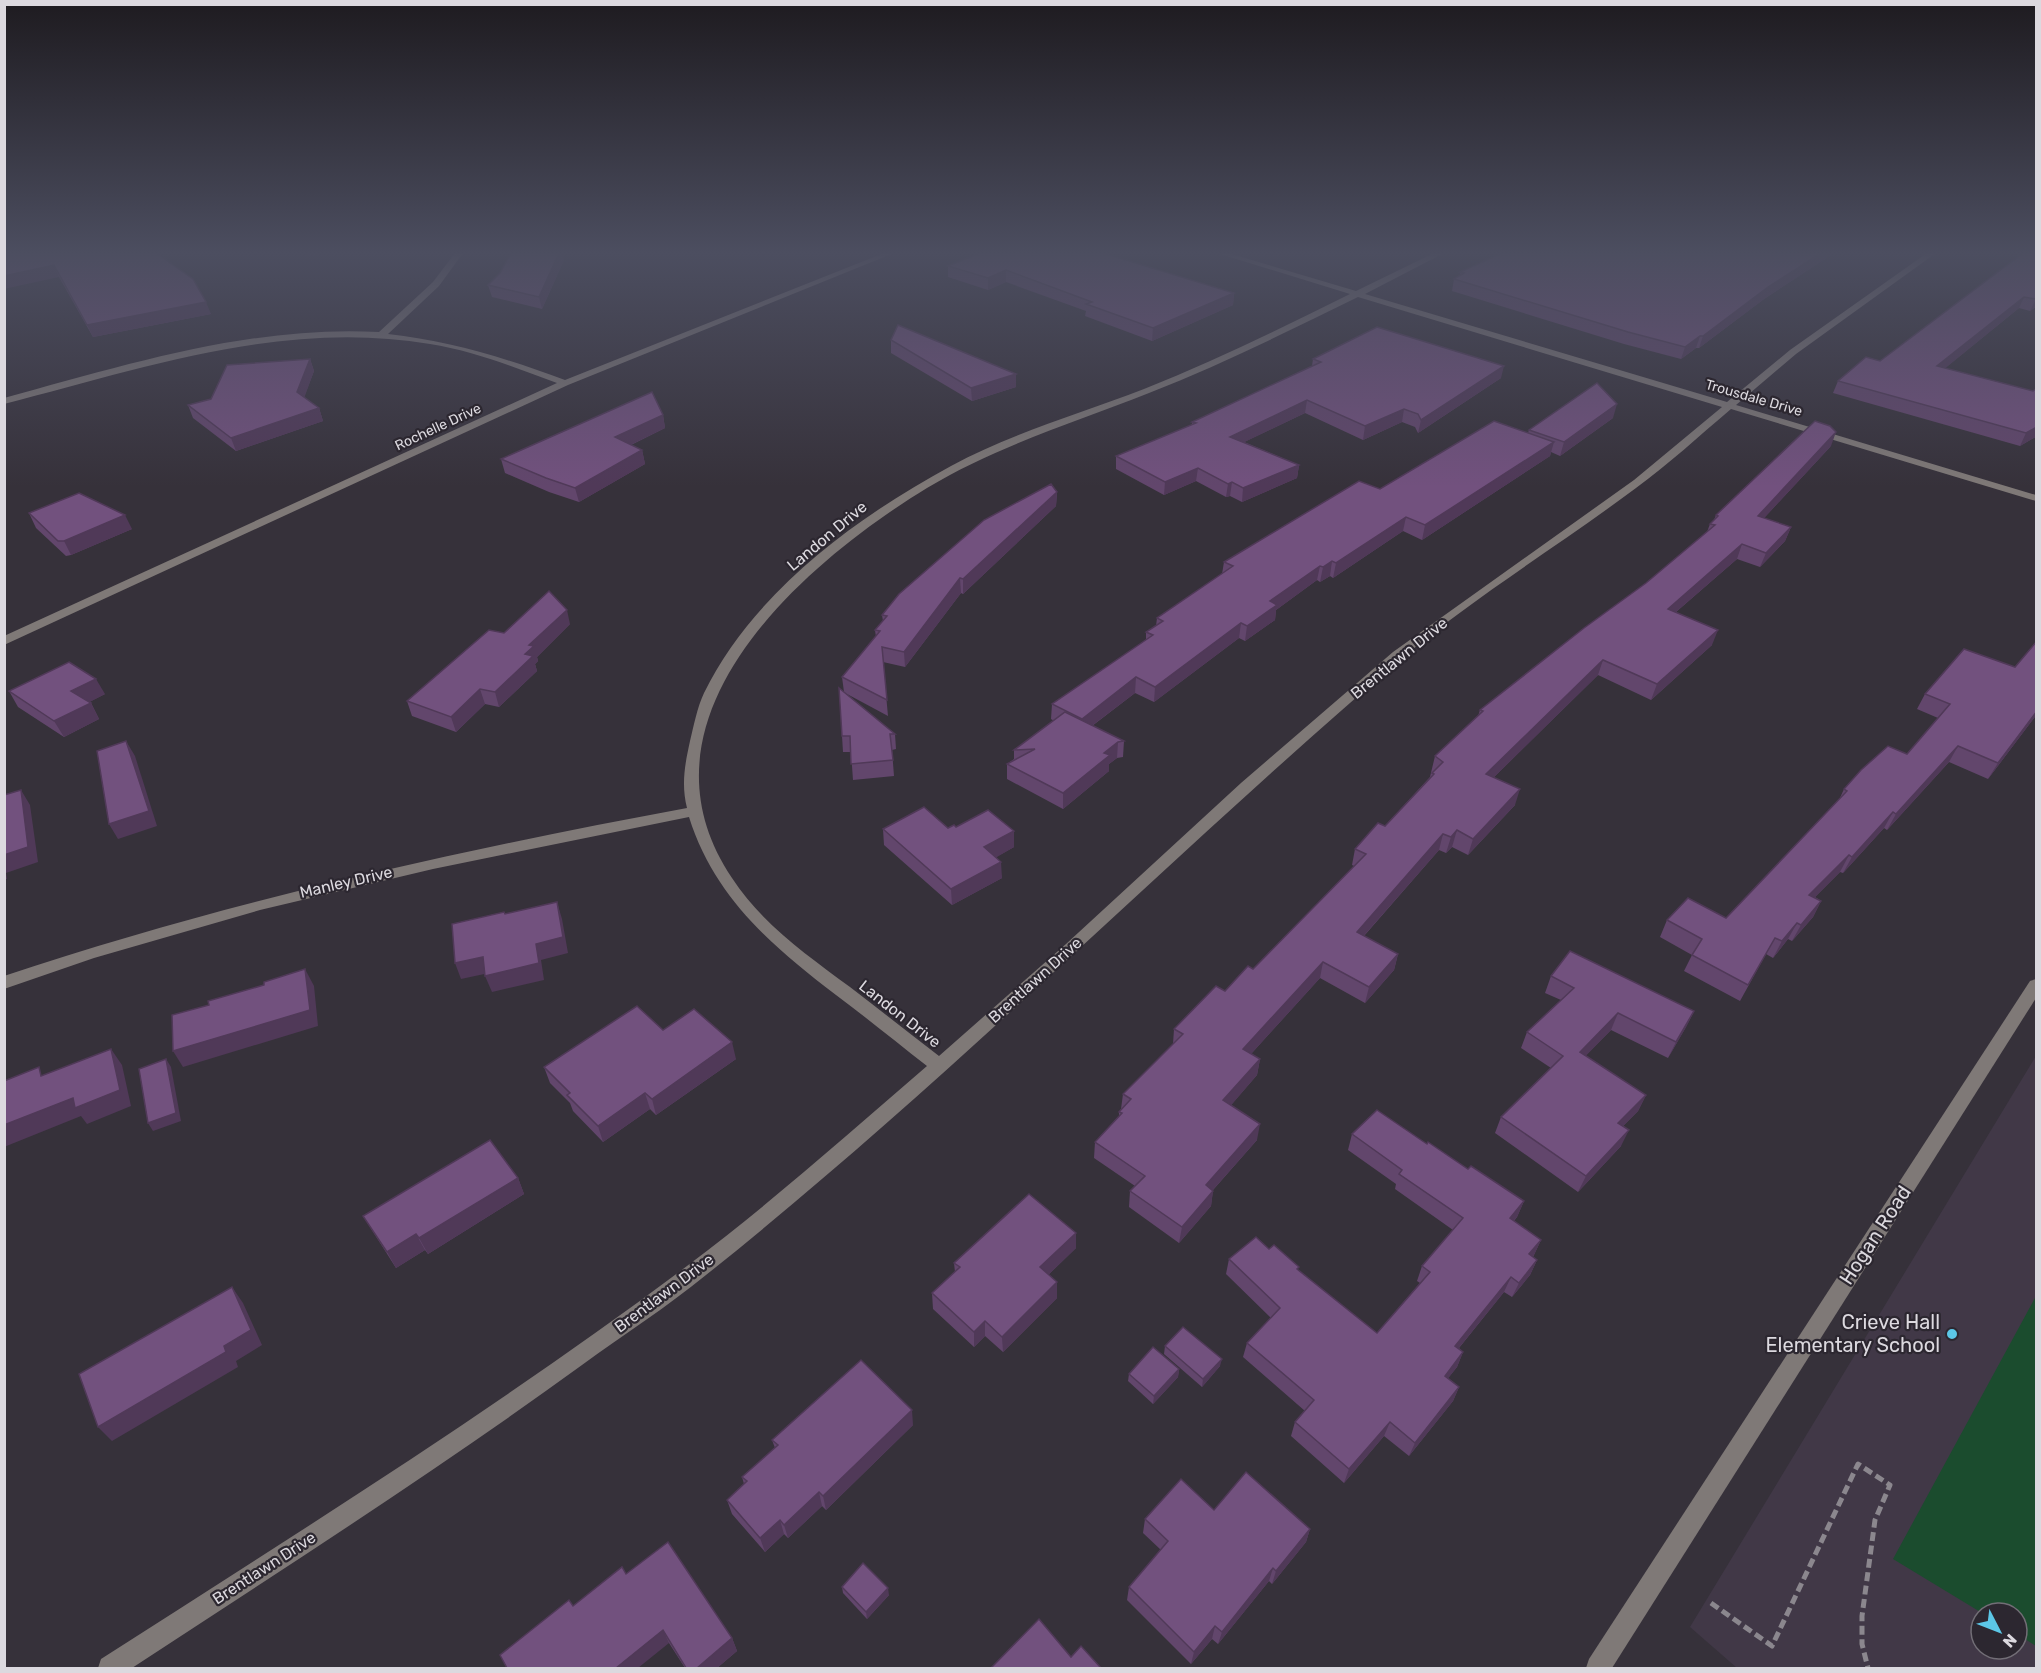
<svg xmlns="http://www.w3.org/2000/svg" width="2041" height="1673" font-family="Rubik,sans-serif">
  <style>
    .built { fill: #413847; fill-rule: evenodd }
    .green { fill: #1b4c2e }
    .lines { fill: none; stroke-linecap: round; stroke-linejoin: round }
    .path { stroke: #8b878e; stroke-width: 5; stroke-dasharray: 9 4.5; stroke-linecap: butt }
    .minor { fill: #7f7977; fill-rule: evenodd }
    .wall { fill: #62466c }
    .shaded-wall { fill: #503958 }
    .building { fill: #72517e; stroke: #503958; stroke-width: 1.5 }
    .poi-dot { fill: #5cc7e7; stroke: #2c2730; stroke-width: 2 }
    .labels { text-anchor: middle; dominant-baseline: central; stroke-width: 4.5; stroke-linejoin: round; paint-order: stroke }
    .far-street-label { font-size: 14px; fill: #dcd9df; stroke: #2c2730 }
    .street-label { font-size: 16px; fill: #dcd9df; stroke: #2c2730 }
    .near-street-label { font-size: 20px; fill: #dcd9df; stroke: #2c2730 }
    .near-poi-label { font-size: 20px; fill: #dcd9df; stroke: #2c2730; text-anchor: end }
  </style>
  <rect width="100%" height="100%" fill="#36313a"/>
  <path class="built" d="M 2036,1056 L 2036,1668 L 1737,1668 L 1690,1627 ZM 1981,1613 L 2017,1613 L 2017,1649 L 1981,1649 Z"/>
  <polygon class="green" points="2036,1296 2036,1646 2017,1634 2017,1613 1982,1613 1893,1559"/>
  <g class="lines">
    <polyline class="path" points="1711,1603 1772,1646 1858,1464 1890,1485 1875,1520 1862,1616 1862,1644 1868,1668"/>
    <g class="minor">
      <path d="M 455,253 L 463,253 L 439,286 L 388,334 C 450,341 506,358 565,380 L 884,253 L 894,253 L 568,385 L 4,645 L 4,636 L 557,383 C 516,368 474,351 430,344 C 285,319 143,368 4,404 L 4,398 C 126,365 251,325 379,332 L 433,282 Z"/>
      <path d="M 1217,253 L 1228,253 L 1356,291 L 1434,253 L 1444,253 L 1365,294 L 1727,402 L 1790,350 L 1927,253 L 1936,253 L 1796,354 L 1736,405 L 2036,495 L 2036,501 L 1731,409 C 1699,436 1669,464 1636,488 C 1557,547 1471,599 1396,663 C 1163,863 947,1083 706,1275 C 667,1307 623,1335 582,1365 C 435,1472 283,1569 132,1668 L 98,1668 L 101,1659 C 299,1532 499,1407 687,1266 C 770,1204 848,1134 927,1066 C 896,1042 867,1018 836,995 C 772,946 714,897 689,817 L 433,869 L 260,910 L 94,958 L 4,989 L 4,976 C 228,901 456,851 687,808 C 681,784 685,764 690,741 C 694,725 697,708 704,693 C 753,593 855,518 951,466 C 1011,433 1080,414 1144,389 C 1214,361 1282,328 1350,294 ZM 1358,297 L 1722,407 L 1634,480 L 1393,652 L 1241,783 L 1066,944 L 939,1056 C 909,1033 880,1010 850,987 C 807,955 762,924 732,878 C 625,719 801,565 927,488 C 996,446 1074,423 1149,393 C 1220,365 1289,331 1358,297 Z"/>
      <polygon points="2036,979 2036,998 1612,1668 1586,1668 1589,1659 2030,981"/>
    </g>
  </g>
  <g class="wall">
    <polygon points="4,253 162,253 158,254 211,314 93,337 59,277"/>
    <polygon points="980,253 1234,293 1233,305 1152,341 1085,316 1086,311 1006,282 988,290 948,277 948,266"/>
    <polygon points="1502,253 1834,253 1764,299 1699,348 1696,348 1681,359 1624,344 1452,291 1454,279 1460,275 1460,272"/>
    <polygon points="2037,253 2037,306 2030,311 2019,308 1945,368 2037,436 2020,446 1833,393 1838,381 1880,361"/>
    <polygon points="564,260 542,309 492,297 488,285"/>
    <polygon points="891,340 1016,374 1016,387 972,401 891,353"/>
    <polygon points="310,359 314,371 304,397 319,408 323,421 236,451 193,418 188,405 211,399"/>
    <polygon points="1313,359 1501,378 1418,433 1415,427 1402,422 1363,440 1305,413 1244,442 1299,465 1297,478 1242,502 1230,496 1226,497 1196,481 1164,495 1116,469 1116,456 1192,425 1192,422 1312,366"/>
    <polygon points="663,415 665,428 631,445 642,450 645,464 579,502 549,492 505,473 501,459"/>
    <polygon points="1613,418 1560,456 1551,452 1550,456 1422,540 1403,531 1333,578 1330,576 1320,582 1317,580 1276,610 1275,620 1245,641 1239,638 1154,702 1135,693 1092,726 1124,741 1123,757 1117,758 1109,764 1109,771 1063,809 1007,779 1007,764 1014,759 1014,750 1054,721 1051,719 1052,704 1146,640 1146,632 1156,626 1157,618 1222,574 1224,562 1380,489 1528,433 1529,430"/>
    <polygon points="1831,446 1764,518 1791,527 1785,541 1760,567 1737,559 1676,612 1712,645 1651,700 1598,675 1494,777 1515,805 1468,855 1452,847 1446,853 1439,850 1364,936 1398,954 1394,970 1365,1003 1320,978 1251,1054 1260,1059 1257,1075 1231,1105 1257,1140 1213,1190 1211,1206 1179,1243 1129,1207 1130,1191 1135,1186 1094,1158 1095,1142 1119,1117 1119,1112 1121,1109 1123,1094 1173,1044 1174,1029 1253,969 1354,866 1352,865 1355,849 1385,826 1430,777 1435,756 1478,716 1480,710 1646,583 1707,532 1710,524 1714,520 1716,515"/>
    <polygon points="1057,492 1056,506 963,594 961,593 905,667 883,662 888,716 847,694 895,734 896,749 892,750 894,776 853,780 851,752 843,752 842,736 844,692 842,677 876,637 875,630 883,621 882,615"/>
    <polygon points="29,513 132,529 71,555 66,556 36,528"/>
    <polygon points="570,624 537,657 538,661 535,664 537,671 499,707 485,704 456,732 412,716 407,701 504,633"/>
    <polygon points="2037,641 2037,714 1988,779 1949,762 1887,830 1884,828 1843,873 1840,872 1815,897 1821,901 1813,917 1792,941 1788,939 1773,958 1766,954 1740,1001 1684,971 1692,955 1660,937 1667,920 1726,918 1839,800 1844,789 1907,754 1938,718 1917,709 1925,694 2015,667"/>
    <polygon points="9,691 105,694 89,702 91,703 99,719 64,737 18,707"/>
    <polygon points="956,827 1014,847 996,857 1002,878 952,905 884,845 883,829"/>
    <polygon points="1551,976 1694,1011 1686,1027 1668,1058 1611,1030 1585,1056 1646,1095 1638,1111 1623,1126 1621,1146 1578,1192 1495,1133 1501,1117 1551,1068 1521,1048 1527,1032 1561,1000 1545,993"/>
    <polygon points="663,1030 736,1059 656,1115 650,1109 603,1142 573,1111 570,1103 550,1083 544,1067"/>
    <polygon points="1352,1134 1427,1144 1468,1169 1524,1201 1517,1217 1514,1221 1541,1240 1533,1257 1537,1260 1530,1275 1512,1297 1504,1292 1459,1348 1463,1352 1457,1367 1448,1378 1459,1387 1453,1401 1409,1456 1384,1436 1344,1483 1291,1436 1295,1422 1305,1411 1243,1357 1247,1343 1271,1318 1226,1274 1229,1259 1269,1249 1298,1270 1377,1333 1420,1283 1417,1281 1422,1266 1453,1230 1395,1189 1396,1184 1348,1150"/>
    <polygon points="518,1178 524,1194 428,1254 425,1250 396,1268 363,1216"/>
    <polygon points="1076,1233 1076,1248 1048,1275 1057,1282 1057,1298 1003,1352 985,1336 974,1347 933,1309 932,1293 955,1272 954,1263"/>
    <polygon points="1165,1346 1220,1366 1202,1387 1164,1354"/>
    <polygon points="1179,1369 1178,1377 1153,1404 1128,1381 1129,1374"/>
    <polygon points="913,1425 826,1510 822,1506 788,1538 784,1534 765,1552 732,1514 727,1500 744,1484 742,1477 775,1448 772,1440"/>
    <polygon points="1214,1510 1310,1529 1306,1542 1272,1584 1269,1581 1218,1644 1212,1639 1191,1664 1127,1600 1129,1587 1161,1550 1143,1533 1145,1519"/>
    <polygon points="626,1574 732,1638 737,1651 717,1668 685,1668 669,1643 573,1606"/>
    <polygon points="842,1587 889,1595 867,1619 843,1593"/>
  </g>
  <g class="shaded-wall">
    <polygon points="306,253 335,253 307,255"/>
    <polygon points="559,253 562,253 564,260 542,309 539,297"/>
    <polygon points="1821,253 1834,253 1764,299 1699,348 1703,336 1768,287"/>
    <polygon points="54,265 59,277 4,289 4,276"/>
    <polygon points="1006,270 1006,282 988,290 988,278"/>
    <polygon points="1234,293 1233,305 1152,341 1153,328"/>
    <polygon points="2024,297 2019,308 1932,379 1937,366"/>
    <polygon points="2036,299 2037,299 2037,306 2030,311"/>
    <polygon points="206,302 211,314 93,337 87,325"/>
    <polygon points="1700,336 1696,348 1681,359 1685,347"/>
    <polygon points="310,359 314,371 302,404 297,392"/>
    <polygon points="1504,366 1501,378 1418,433 1421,420"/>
    <polygon points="1016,374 1016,387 972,401 971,388"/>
    <polygon points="1307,400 1305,413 1228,450 1230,437"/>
    <polygon points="1617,404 1613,418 1560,456 1564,442"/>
    <polygon points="319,408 323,421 236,451 231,438"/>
    <polygon points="1404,409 1402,422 1363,440 1365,426"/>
    <polygon points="663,415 665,428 618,451 615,437"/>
    <polygon points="2037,427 2037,436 2020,446 2026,433"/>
    <polygon points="1836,432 1831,446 1752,531 1758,516"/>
    <polygon points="1554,442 1550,456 1422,540 1425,525"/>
    <polygon points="642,450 645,464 579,502 575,488"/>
    <polygon points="1299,465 1297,478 1242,502 1243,488"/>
    <polygon points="1198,468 1196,481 1164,495 1165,482"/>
    <polygon points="1232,482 1230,496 1226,497 1228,484"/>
    <polygon points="1057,492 1056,506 963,594 963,579"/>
    <polygon points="125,515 132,529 71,555 64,541"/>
    <polygon points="1406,517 1403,531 1333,578 1336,563"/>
    <polygon points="1791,527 1785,541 1760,567 1766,553"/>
    <polygon points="1742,544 1737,559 1662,624 1668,609"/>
    <polygon points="1332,561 1330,576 1320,582 1323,567"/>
    <polygon points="1320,566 1317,580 1276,610 1275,620 1245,641 1247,626 1270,601"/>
    <polygon points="960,578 961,593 905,667 904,652"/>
    <polygon points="567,610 570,624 537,657 538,661 535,664 537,671 499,707 495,692 525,654 529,645"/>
    <polygon points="1241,623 1239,638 1154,702 1155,687"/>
    <polygon points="1718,630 1712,645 1651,700 1657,684"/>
    <polygon points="1603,660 1598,675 1481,790 1486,774"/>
    <polygon points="1136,677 1135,693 1081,734 1082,719"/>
    <polygon points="96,679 105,694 80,707 71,691"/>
    <polygon points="480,689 485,704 456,732 451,717"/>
    <polygon points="91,703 99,719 64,737 54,721"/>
    <polygon points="2037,711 2037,714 1988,779 1998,763"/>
    <polygon points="126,741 135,756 157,826 118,839 109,824"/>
    <polygon points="1118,742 1117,758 1109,764 1109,771 1063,809 1063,793 1104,753"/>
    <polygon points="1958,746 1949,762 1887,830 1896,814"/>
    <polygon points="1520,789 1515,805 1468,855 1473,839"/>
    <polygon points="21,790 30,805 38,862 6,873 7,879 4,879 4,855"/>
    <polygon points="1893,812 1884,828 1843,873 1852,857"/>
    <polygon points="1457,830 1452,847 1446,853 1451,837"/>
    <polygon points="1014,831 1014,847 985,864 984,847"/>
    <polygon points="1443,834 1439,850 1353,948 1357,932"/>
    <polygon points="1849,855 1840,872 1801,911 1809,895"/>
    <polygon points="1001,862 1002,878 952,905 951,889"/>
    <polygon points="1821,901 1813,917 1792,941 1801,925"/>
    <polygon points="557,902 562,919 568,953 541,960 544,980 492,992 485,976 536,944"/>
    <polygon points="1797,923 1788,939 1773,958 1782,941"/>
    <polygon points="1398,954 1394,970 1365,1003 1369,987"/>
    <polygon points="483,957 489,973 461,979 455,963"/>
    <polygon points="1323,962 1320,978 1241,1065 1243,1049"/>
    <polygon points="305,969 314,986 318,1026 183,1067 173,1051"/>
    <polygon points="1694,1011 1686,1027 1668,1058 1676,1042"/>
    <polygon points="1618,1013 1611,1030 1573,1069 1580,1052"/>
    <polygon points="732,1042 736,1059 656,1115 652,1099"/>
    <polygon points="111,1049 122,1065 131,1106 87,1124 81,1116 4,1147 4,1125"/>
    <polygon points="166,1059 171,1067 181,1121 153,1131 148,1123"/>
    <polygon points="1260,1059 1257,1075 1221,1117 1223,1100"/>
    <polygon points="645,1093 650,1109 603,1142 598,1126"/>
    <polygon points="1646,1095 1638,1111 1610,1139 1618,1123"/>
    <polygon points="1260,1124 1257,1140 1203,1201 1206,1185"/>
    <polygon points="1629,1130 1621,1146 1578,1192 1586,1176"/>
    <polygon points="518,1178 524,1194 428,1254 419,1238"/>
    <polygon points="1213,1191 1211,1206 1179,1243 1182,1227"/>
    <polygon points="1524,1201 1517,1217 1503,1233 1510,1218"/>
    <polygon points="1076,1233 1076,1248 1040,1283 1040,1267"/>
    <polygon points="416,1234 425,1250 396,1268 387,1252"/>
    <polygon points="1541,1240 1534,1255 1522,1269 1529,1254"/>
    <polygon points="1537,1260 1530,1275 1512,1297 1519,1283"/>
    <polygon points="1511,1277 1504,1292 1449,1360 1455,1346"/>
    <polygon points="1057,1282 1057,1298 1003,1352 1002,1337"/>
    <polygon points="232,1287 243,1303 262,1345 236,1361 238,1367 112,1441 98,1427 224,1346"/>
    <polygon points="985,1321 985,1336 974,1347 974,1332"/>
    <polygon points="1463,1352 1457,1367 1439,1390 1445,1376"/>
    <polygon points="1222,1359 1220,1366 1202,1387 1203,1379"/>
    <polygon points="1179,1369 1178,1377 1153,1404 1154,1396"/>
    <polygon points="1459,1387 1453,1401 1409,1456 1415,1443"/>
    <polygon points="912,1410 913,1425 826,1510 823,1496"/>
    <polygon points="1390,1422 1384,1436 1344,1483 1349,1469"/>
    <polygon points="819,1492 822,1506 788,1538 784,1525"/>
    <polygon points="780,1520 784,1534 765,1552 760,1538"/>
    <polygon points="1310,1529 1306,1542 1272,1584 1276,1571"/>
    <polygon points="1273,1568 1269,1581 1218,1644 1222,1632"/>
    <polygon points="888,1588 889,1595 867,1619 866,1612"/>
    <polygon points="1215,1626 1212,1639 1191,1664 1194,1652"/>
    <polygon points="663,1630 669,1643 638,1668 616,1668"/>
    <polygon points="732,1638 737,1651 717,1668 697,1668"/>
  </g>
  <g class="building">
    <polygon points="4,253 156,253 193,279 206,302 87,325 54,265 4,276"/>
    <polygon points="511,253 559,253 539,297 488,285 500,273"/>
    <polygon points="980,253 1103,253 1234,293 1153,328 1086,304 1092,302 1006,270 988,278 948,266"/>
    <polygon points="1502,253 1821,253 1768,287 1703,336 1700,336 1685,347 1628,332 1454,279 1464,273 1460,272"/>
    <polygon points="2023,253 2037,253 2037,299 2036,299 2024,297 1937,366 2033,391 2037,388 2037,427 2026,433 1838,381 1866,357 1880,361"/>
    <polygon points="898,325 1016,374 971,388 891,340"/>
    <polygon points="1377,327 1504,366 1421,420 1418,414 1404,409 1365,426 1307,400 1230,437 1299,465 1243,488 1232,482 1228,484 1198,468 1165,482 1116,456 1196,423 1192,422 1321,362 1313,359"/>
    <polygon points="310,359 297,392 319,408 231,438 188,405 211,399 227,365"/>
    <polygon points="1597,383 1617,404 1564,442 1529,430"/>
    <polygon points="652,392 663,415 615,437 642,450 575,488 546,478 501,459"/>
    <polygon points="1494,421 1554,442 1425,525 1406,517 1336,563 1332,561 1323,567 1320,566 1270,601 1277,605 1247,626 1241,623 1155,687 1136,677 1082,719 1052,704 1153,635 1146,632 1163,621 1157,618 1233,566 1224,562 1359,481 1380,489"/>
    <polygon points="1815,421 1830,426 1836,432 1758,516 1791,527 1766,553 1742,544 1668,609 1718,630 1657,684 1603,660 1486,774 1520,789 1473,839 1457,830 1451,837 1443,834 1357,932 1398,954 1369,987 1323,962 1243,1049 1260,1059 1223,1100 1260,1124 1206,1185 1213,1191 1182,1227 1130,1191 1145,1176 1095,1142 1122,1113 1119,1112 1131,1099 1123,1094 1183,1034 1174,1029 1216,986 1225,991 1248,966 1253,969 1366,854 1355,849 1378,823 1385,826 1434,774 1432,773 1443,762 1435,756 1483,711 1480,710 1584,628 1646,583 1715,525 1710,524 1718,516 1716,515"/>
    <polygon points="1051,484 1057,492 963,579 960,578 904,652 882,647 887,700 842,677 880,631 875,630 887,616 882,615 899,594 984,520"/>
    <polygon points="79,493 125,515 64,541 58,541 29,513"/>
    <polygon points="549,591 567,610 529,645 534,646 525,654 533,656 495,692 480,689 451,717 407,701 489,630 504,633"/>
    <polygon points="2037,641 2037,711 1998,763 1958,746 1896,814 1893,812 1852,857 1849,855 1809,895 1821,901 1801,925 1797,923 1782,941 1775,938 1748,985 1692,955 1702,939 1667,920 1688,898 1726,918 1847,791 1844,789 1861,770 1888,746 1907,754 1950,704 1925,694 1964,649 2015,667"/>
    <polygon points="69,662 96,679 71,691 91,703 54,721 9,691"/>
    <polygon points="839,688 895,734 890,734 893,760 851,764 850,736 842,736"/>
    <polygon points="1065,712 1124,741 1118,742 1104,753 1110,755 1063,793 1007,764 1035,749 1014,750"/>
    <polygon points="126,741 149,811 109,824 97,751"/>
    <polygon points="21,790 28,847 4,855 4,795"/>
    <polygon points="924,807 948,828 954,825 956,827 988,810 1014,831 984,847 1001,862 951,889 883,829"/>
    <polygon points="557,902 563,937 536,944 539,963 485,976 483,957 455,963 452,924 504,912 505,914"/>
    <polygon points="1570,951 1694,1011 1676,1042 1618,1013 1580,1052 1646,1095 1618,1123 1629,1130 1586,1176 1501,1117 1563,1056 1527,1032 1574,988 1551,976"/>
    <polygon points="305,969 310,1010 173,1051 172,1015 209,1005 208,1001 264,985 264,982"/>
    <polygon points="637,1006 663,1030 694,1009 732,1042 652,1099 645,1093 598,1126 567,1095 570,1093 544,1067"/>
    <polygon points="111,1049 120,1090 75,1108 73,1098 4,1125 4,1081 39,1067 41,1076"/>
    <polygon points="166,1059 176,1113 148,1123 139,1069"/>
    <polygon points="1377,1110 1427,1144 1428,1142 1468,1169 1471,1166 1524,1201 1510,1218 1541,1240 1529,1254 1537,1260 1519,1283 1511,1277 1455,1346 1463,1352 1445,1376 1459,1387 1415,1443 1390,1422 1349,1469 1295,1422 1314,1400 1247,1343 1280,1308 1229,1259 1256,1237 1269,1249 1274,1245 1299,1267 1297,1269 1377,1333 1430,1272 1422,1266 1463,1218 1399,1174 1402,1170 1352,1134"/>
    <polygon points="490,1140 518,1178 419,1238 416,1234 387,1252 363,1216"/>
    <polygon points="1029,1194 1076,1233 1040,1267 1057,1282 1002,1337 985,1321 974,1332 932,1293 960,1267 954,1263"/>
    <polygon points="232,1287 251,1330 224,1346 226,1352 98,1427 79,1374"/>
    <polygon points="1183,1327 1222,1359 1203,1379 1165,1346"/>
    <polygon points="1153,1347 1179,1369 1154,1396 1129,1374"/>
    <polygon points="861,1360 912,1410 823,1496 819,1492 784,1525 780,1520 760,1538 727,1500 747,1481 742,1477 778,1445 772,1440"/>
    <polygon points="1246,1472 1310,1529 1276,1571 1273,1568 1222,1632 1215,1626 1194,1652 1129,1587 1168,1541 1145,1519 1181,1479 1214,1510"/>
    <polygon points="668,1542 732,1638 697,1668 686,1668 663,1630 616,1668 507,1668 500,1655 569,1600 573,1606 622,1567 626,1574"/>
    <polygon points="863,1563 888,1588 866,1612 842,1587"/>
    <polygon points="1039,1619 1071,1657 1081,1646 1101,1668 991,1668"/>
  </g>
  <linearGradient id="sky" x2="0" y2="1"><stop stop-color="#1e1b20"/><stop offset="0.52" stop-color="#4c4e60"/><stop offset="1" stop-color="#4c4e60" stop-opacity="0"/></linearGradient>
  <rect width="2041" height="487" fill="url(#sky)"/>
  <circle class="poi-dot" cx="1952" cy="1334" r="6"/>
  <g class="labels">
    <g class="far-street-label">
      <text transform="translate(1754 398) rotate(16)">Trousdale Drive</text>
      <text transform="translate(438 427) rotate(-25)">Rochelle Drive</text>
    </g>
    <g class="street-label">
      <text transform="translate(827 536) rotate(-40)">Landon Drive</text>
      <text transform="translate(1399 658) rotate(-39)">Brentlawn Drive</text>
      <text transform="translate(346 882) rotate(-13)">Manley Drive</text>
      <text transform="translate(1035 980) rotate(-42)">Brentlawn Drive</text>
      <text transform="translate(900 1014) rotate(38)">Landon Drive</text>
      <text transform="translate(664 1293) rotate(-37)">Brentlawn Drive</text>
      <text transform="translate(264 1568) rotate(-33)">Brentlawn Drive</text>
    </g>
    <g class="near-street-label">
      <text transform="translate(1875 1235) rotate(-57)">Hogan Road</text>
    </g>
    <g class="near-poi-label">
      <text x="1940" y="1322">Crieve Hall<tspan x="1940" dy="23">Elementary School</tspan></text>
    </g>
  </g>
  <rect width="2041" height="1673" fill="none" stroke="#dcd9df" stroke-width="12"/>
  <g transform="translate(1999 1631) rotate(132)"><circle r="28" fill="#2c2730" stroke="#726e76" stroke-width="1.5"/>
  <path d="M0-4.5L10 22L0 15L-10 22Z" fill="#5cc7e7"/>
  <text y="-9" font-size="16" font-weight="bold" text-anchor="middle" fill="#dcd9df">N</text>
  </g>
</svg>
